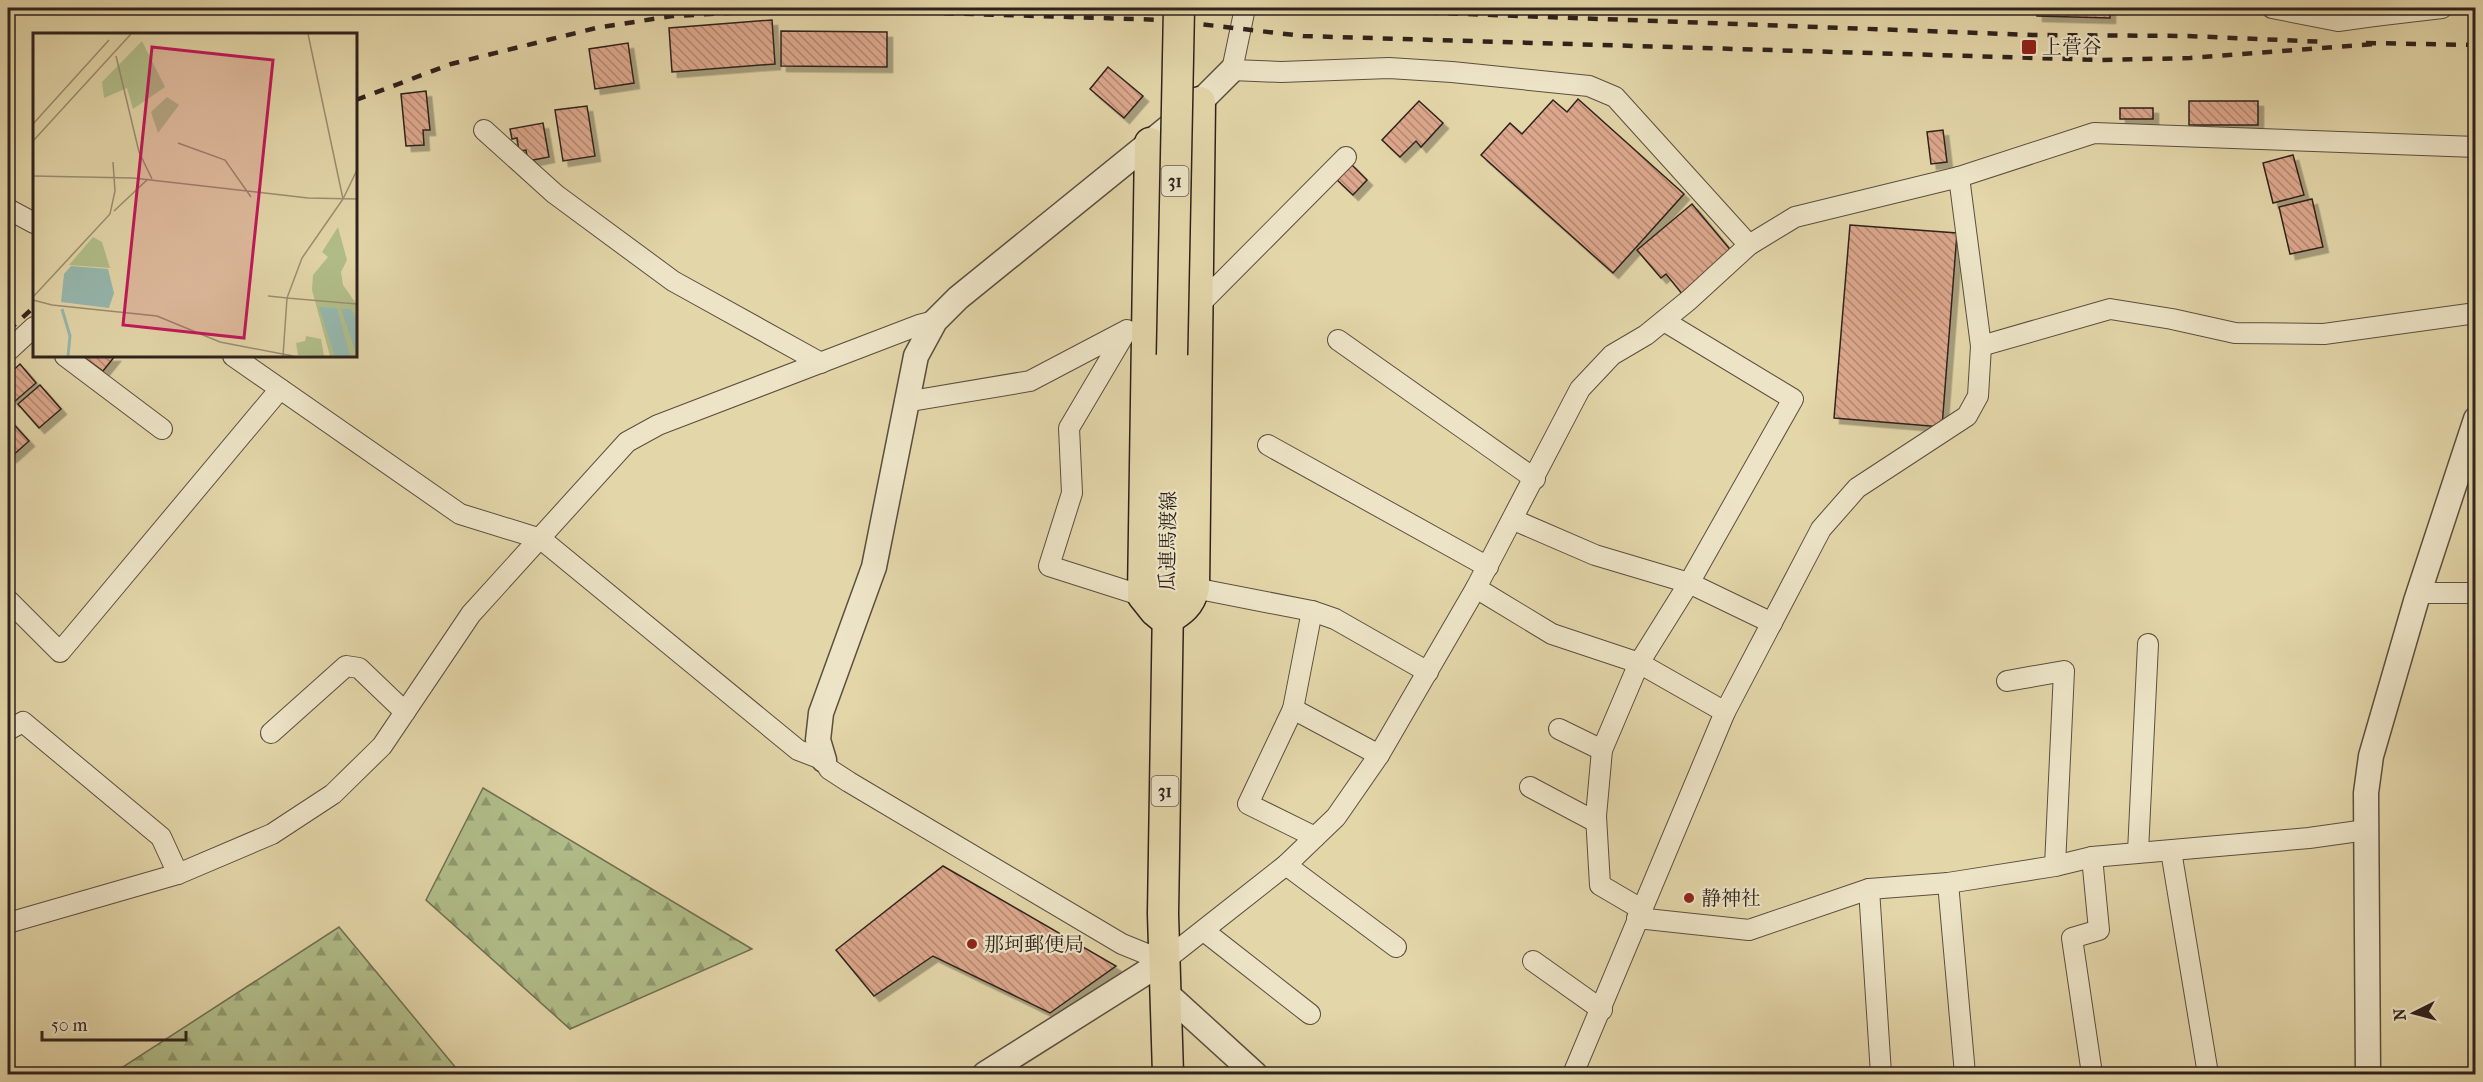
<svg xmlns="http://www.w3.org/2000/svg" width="2483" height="1082" font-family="'IM FELL French Canon','Noto Serif JP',serif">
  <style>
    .forest { fill: url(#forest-firs); stroke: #707053; stroke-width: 1.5 }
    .building { fill: url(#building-back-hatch); stroke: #2e221c; stroke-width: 1.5; filter: url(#shadow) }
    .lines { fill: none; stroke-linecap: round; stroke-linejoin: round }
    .minor-casing { stroke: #5b4f3f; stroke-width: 22 }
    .tertiary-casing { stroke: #5b4f3f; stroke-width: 27 }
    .primary-casing { stroke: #2e221c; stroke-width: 33 }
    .minor { stroke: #ede4c7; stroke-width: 20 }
    .tertiary { stroke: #ede4c7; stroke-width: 24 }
    .primary { stroke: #e3d6a9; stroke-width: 30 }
    .rail { stroke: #2e221c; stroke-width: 4.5; stroke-dasharray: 10 10; stroke-linecap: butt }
    .primary-bridge-casing { stroke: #2e221c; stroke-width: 33; stroke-linecap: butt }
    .primary-bridge { stroke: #e3d6a9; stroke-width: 30 }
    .poi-dot { fill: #8f2418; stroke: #ede4c7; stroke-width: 2 }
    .labels { text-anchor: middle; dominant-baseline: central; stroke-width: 4.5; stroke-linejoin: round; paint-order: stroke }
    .shield { fill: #ede4c7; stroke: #675c4f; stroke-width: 1.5 }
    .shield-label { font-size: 18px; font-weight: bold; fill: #2e221c }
    .poi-label { font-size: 20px; fill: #2e221c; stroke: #ede4c7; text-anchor: start }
    .street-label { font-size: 20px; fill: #2e221c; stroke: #ede4c7 }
    .inset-river { fill: none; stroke: #96b8af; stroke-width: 3 }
    .inset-road { fill: none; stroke: #9b8e71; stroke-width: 1.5 }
    .view { fill: #c2185b; fill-opacity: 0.15; stroke: #c2185b; stroke-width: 3 }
    .inset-edge { fill: none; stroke: #2e221c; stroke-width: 3 }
  </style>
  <defs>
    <pattern id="forest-firs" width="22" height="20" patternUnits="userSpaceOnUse" patternTransform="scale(1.5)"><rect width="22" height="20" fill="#b1be8a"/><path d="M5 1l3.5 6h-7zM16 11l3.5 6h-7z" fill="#909a70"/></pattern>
    <pattern id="building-back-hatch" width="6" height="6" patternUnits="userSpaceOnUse" patternTransform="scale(1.5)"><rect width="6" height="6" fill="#dda88d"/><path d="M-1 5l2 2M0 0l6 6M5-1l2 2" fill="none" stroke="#b48872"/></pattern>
    <filter id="shadow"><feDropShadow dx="5.5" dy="5.5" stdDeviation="0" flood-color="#0004"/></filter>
  </defs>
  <rect width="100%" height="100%" fill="#e3d6a9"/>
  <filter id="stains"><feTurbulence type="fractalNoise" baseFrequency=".00333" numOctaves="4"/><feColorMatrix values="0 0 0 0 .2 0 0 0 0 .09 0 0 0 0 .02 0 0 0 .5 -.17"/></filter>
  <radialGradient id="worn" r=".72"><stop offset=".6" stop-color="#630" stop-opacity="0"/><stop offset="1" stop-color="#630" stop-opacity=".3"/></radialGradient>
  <g class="forest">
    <polygon points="483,788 752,949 570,1029 426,900"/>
    <polygon points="339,927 461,1074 112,1074"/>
  </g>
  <g class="building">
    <polygon points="2037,8 2110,8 2110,18 2037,16"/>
    <polygon points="772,20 775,64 672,72 669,28"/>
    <polygon points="781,31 887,32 887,67 781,66"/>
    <polygon points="628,43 634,83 595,89 589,49"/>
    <polygon points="1108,67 1143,96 1124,118 1090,89"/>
    <polygon points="426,91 430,130 423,130 424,145 406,146 401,94"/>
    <polygon points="1578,99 1684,194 1613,273 1481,155 1510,123 1522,134 1553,100 1567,112"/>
    <polygon points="1419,101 1443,123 1421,147 1416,141 1400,157 1382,140"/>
    <rect x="2189" y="101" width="69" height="24"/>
    <polygon points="587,106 595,156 563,161 555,110"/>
    <rect x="2120" y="108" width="33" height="11"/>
    <polygon points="543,123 549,157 528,161 526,150 519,151 517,138 512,139 510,129"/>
    <polygon points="1943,130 1947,162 1931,164 1927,132"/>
    <polygon points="2293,155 2304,195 2273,203 2263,163"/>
    <polygon points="1350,163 1367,180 1353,195 1336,179"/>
    <polygon points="2312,199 2323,247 2290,254 2279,207"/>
    <polygon points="1692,204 1733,253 1683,295 1666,274 1661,278 1637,250"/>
    <polygon points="1850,225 1957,233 1942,427 1834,418"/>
    <polygon points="82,356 115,356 103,371"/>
    <polygon points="20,364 36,383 14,402 8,394 8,375"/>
    <polygon points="40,385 61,409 39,428 18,404"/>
    <polygon points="9,419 29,441 11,457 8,452"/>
    <polygon points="943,866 1116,966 1050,1013 933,956 874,996 836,950"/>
  </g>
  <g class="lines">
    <g class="minor-casing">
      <g id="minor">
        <polyline points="1245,8 1232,70 1281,72 1389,68 1452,72 1589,86 1615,97 1749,245"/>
        <polyline points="2272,8 2338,21 2374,16"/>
        <polyline points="2373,8 2374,16 2442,8"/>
        <polyline points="484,130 555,194 673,281 821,363"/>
        <polyline points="8,209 34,223"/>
        <polyline points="1199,305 1346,157"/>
        <polyline points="1338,340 1535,479"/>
        <polyline points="1981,346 2110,309 2172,319 2235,333 2324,334 2476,313"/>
        <polyline points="8,351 34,327"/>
        <polyline points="65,356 162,429"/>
        <polyline points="233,356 460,514 541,539 798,750 824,760 829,769 849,782 1122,944 1164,961 1286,865 1336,817 1379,755 1476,588 1580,389 1612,355 1646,335 1689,300 1749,245 1795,217 1959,177 2094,133 2476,147"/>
        <polyline points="905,402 1030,381 1127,330 1069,428 1072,493 1049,566 1143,596"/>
        <polyline points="1268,445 1488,567"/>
        <polyline points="1514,520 1595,555 1689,583 1772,623"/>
        <polyline points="1194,588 1312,611 1335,619 1428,672"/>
        <polyline points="1476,588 1552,634 1639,663 1689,583 1793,399 1664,321"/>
        <polyline points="2419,593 2476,593"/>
        <polyline points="8,600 60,652 280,389"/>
        <polyline points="2007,681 2064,671 2055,866"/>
        <polyline points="1293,709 1312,611"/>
        <polyline points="1559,729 1602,750"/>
        <polyline points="8,730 23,722 161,837 178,874"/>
        <polyline points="271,733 346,666 359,668 405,712"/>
        <polyline points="1530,787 1596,822"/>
        <polyline points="1315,837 1248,804 1293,709 1379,755"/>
        <polyline points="2171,851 2208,1074"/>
        <polyline points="2138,852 2148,644"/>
        <polyline points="2092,857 2099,930 2072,938 2092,1074"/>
        <polyline points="1286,865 1396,947"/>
        <polyline points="1948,883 1965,1074"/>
        <polyline points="1869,889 1881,1074"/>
        <polyline points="1641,909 1600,885 1596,816 1602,750 1639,663 1725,712"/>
        <polyline points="1637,918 1749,930 1869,889 1948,883 2055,866 2092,857 2309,838 2366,830"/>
        <polyline points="8,923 178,874 272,834 333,794 382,746 471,614 627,442 658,425 919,325 935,321"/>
        <polyline points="1204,931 1310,1014"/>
        <polyline points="1533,961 1602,1010"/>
        <polyline points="1573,1074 1725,712 1821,529 1857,488 1967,416 1978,396 1981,346 1959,177"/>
      </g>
    </g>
    <g class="tertiary-casing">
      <g id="tertiary">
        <polyline points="824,760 818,740 821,713 874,567 916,356 935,321 958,298 1200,102 1232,70"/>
        <polyline points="1165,992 1255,1074"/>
        <polyline points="985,1074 1164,961"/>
        <polyline points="2368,1074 2366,793 2371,756 2416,601 2476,419"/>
      </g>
    </g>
    <g class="primary-casing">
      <g id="primary">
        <polyline points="1150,143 1143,596 1155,611 1166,620"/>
        <path d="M 1166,620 C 1181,611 1190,605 1194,588 L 1200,102"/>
        <polyline points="1168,1074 1163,914 1172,355"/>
      </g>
    </g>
    <use href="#minor" class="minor"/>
    <use href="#tertiary" class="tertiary"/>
    <use href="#primary" class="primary"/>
    <g class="rail">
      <polyline points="1188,8 1304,8 2033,35 2188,36 2327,42"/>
      <polyline points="2366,43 2476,45"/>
      <polyline points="356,100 451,64 596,28 672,16 810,9 1165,20 1303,36 2102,60 2190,58 2375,44"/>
      <polyline points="8,331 34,307"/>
    </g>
    <g class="primary-bridge-casing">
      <polyline id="primary-bridge" points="1172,355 1179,8"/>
    </g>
    <use href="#primary-bridge" class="primary-bridge"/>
  </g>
  <g class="poi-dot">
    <rect x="2021" y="39" width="16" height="16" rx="3"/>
    <circle cx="1689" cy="898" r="6"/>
    <circle cx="972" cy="944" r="6"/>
  </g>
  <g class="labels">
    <g class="shield">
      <rect x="1161.5" y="166" width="27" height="30" rx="4.5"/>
      <rect x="1151.5" y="776" width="27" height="30" rx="4.5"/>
    </g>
    <g class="shield-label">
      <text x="1175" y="181">31</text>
      <text x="1165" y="791">31</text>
    </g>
    <g class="poi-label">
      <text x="2042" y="47">上菅谷</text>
      <text x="1701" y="898">静神社</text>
      <text x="984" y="944">那珂郵便局</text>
    </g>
    <g class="street-label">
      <text transform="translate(1168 541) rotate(-89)">瓜連馬渡線</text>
    </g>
  </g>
  <g transform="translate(33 33)">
    <rect width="324" height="324" fill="#e3d6a9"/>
    <path d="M 305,194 L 314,227 L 308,239 L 310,252 L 324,272 L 324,323 L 297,323 L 279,257 L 280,242 L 295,224 L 289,219 ZM 60,204 L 69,209 L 77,235 L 36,232 Z" fill="#b1be8a"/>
    <path d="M 109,8 L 132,54 L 100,76 L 94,55 L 71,65 L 69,49 ZM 134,64 L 146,72 L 125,100 L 118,79 Z" fill="#b1be8a"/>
    <path d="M 273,303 L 288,306 L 291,323 L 265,322 L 263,310 L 272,308 Z" fill="#b1be8a"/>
    <path d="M 38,233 L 75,236 L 81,260 L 76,275 L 28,269 L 31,241 ZM 286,274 L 304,275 L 317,323 L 302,323 ZM 308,276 L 318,276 L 324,286 L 324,323 Z" fill="#96b8af"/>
    <path class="inset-river" d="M 29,276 L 37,303 L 35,323"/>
    <path class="inset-road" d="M 275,1 L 310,166M 83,23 L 106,119 L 119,146M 0,91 L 76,7M 0,108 L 98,1M 145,110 L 192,127 L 218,164M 0,143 L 100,145 L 275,165 L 324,166M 310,166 L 324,137M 81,178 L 115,146M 235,263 L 254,265 L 269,225 L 310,166M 0,264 L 77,181 L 82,158 L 80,129M 0,267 L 19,272 L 124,283 L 187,309 L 260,323M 250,323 L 254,265 L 324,271"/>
    <path class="view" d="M 119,14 L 240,27 L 211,305 L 90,292 Z"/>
    <rect width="324" height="324" class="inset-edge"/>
  </g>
  <rect width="2483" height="1082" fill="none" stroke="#e3d6a9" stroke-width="30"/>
  <rect x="9" y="9" width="2465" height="1064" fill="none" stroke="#2e221c" stroke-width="3"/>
  <rect x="15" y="15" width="2453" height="1052" fill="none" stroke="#2e221c" stroke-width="1.5"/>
  <g transform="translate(2414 1013) rotate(264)" stroke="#ede4c7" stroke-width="4.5" paint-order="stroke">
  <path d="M0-4.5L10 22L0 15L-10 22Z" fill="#2e221c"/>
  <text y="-9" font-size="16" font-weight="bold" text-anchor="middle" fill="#2e221c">N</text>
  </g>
  <path d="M42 1031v9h144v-9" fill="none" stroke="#2e221c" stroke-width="3"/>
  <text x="51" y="1031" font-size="18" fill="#2e221c" stroke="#ede4c7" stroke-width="4.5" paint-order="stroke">50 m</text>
  <rect width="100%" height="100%" filter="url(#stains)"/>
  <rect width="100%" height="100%" fill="url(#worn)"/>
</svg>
